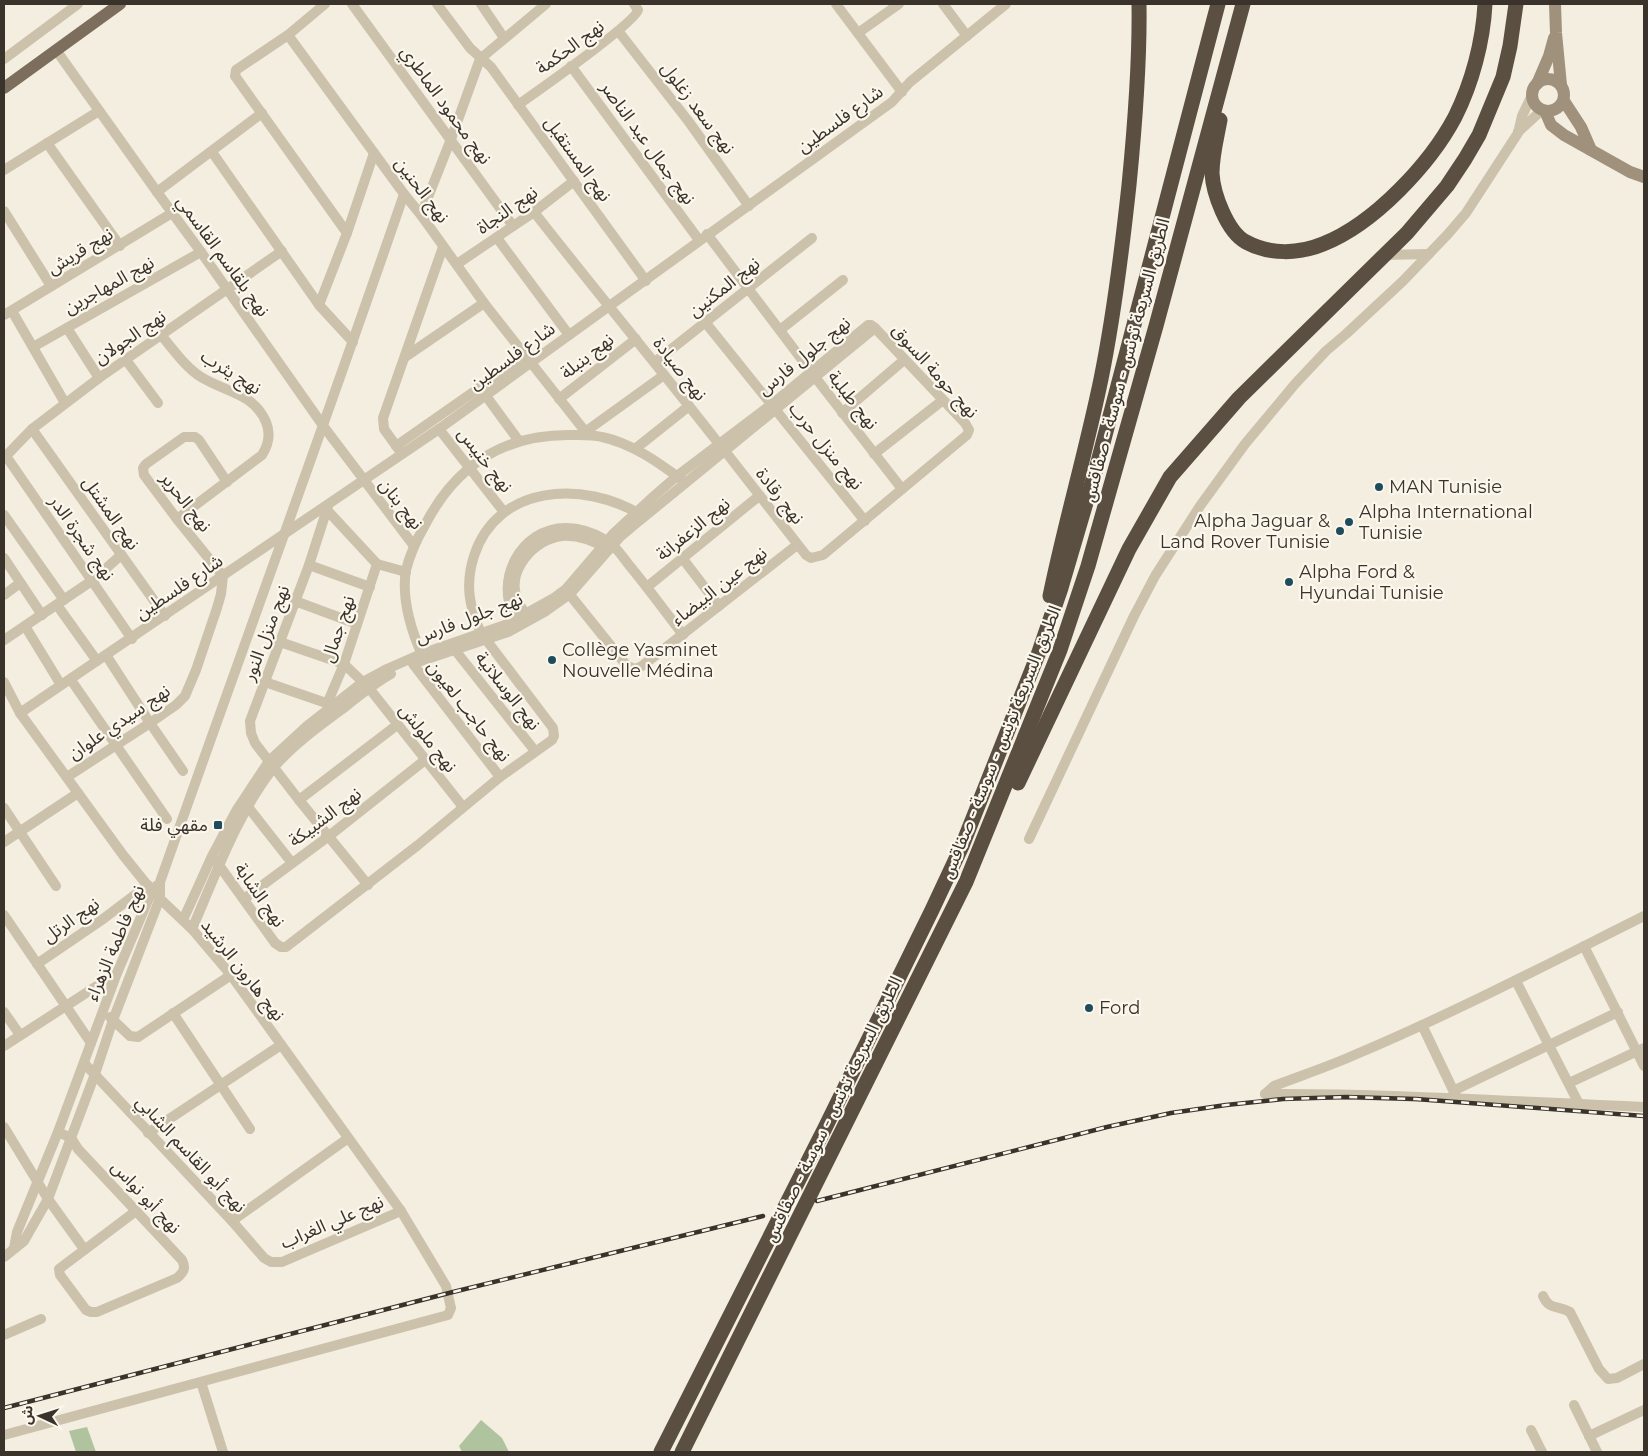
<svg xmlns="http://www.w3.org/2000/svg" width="1648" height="1456" font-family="Montserrat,'Noto Sans Arabic',sans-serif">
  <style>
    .green { fill: #b0c39f }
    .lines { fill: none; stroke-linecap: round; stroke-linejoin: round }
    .street { stroke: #ccc1ab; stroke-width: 10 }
    .secondary { stroke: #a0917c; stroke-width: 12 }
    .primary { stroke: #7c6d5c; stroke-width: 12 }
    .highway { stroke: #5b4f42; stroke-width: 15 }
    .rail-casing { stroke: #3a332b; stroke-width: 4.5 }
    .rail { stroke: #fbf7ed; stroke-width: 2.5; stroke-dasharray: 8; stroke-linecap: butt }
    .poi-dot { fill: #1f4c5d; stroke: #fbf7ed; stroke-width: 2 }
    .labels { text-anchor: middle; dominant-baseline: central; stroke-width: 4.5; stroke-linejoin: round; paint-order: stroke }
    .street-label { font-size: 18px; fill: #3a332b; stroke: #fbf7ed }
    .poi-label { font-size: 18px; fill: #3a332b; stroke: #fbf7ed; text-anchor: start }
  </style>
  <rect width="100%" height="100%" fill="#f3eee0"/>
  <g class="green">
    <polygon points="481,1420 502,1438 509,1452 462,1452 459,1446"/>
    <polygon points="87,1427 96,1452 76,1452 69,1431"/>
  </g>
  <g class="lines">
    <g class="street">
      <polyline points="325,4 288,35 236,70 235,76 347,233"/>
      <polyline points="352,4 513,226"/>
      <polyline points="437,4 470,48 491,67 646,281"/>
      <polyline points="481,4 504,38"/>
      <polyline points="836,4 902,92"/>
      <polyline points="943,4 967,36"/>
      <polyline points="619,32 689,122 749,206"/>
      <polyline points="858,33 899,4"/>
      <polyline points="288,35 404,194 421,215 484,303 588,435"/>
      <polyline points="56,50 157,192 201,252 324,427 414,546"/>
      <polyline points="4,59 78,4"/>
      <polyline points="571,66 699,240"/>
      <path d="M 518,105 C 536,92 635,23 638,10 L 634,4"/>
      <polyline points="1518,132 1542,110"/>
      <polyline points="47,143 120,246"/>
      <polyline points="212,152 319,305 353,342"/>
      <polyline points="4,170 99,111"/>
      <polyline points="157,192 262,113"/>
      <polyline points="4,211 51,286"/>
      <polyline points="421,215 451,139 480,59 546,4"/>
      <polyline points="707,234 815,377 902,489"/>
      <polyline points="497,238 569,335"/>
      <polyline points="1384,255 1429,254"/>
      <polyline points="457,264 534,212 574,181"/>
      <polyline points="319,305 347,233 374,153"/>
      <polyline points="12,311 65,403"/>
      <polyline points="4,315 172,213"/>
      <polyline points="705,322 865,521"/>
      <polyline points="67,328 99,378"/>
      <polyline points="780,330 843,280"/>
      <path d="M 161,335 C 173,349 186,368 201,377 C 225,392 254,393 266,422 C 271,434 269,444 262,455 L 177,519"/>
      <polyline points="33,347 201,252"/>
      <polyline points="405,357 484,303"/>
      <polyline points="126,360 158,403"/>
      <polyline points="655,362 812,238"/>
      <polyline points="486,396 519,441"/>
      <polyline points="559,399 636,339"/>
      <polyline points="842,413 904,360"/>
      <polyline points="32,429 165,616"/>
      <polyline points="439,429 504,512"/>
      <polyline points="585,432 664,375"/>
      <polyline points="396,446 525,356"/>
      <polyline points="635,449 689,406"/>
      <polyline points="402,454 384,429 383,418 443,247"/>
      <polyline points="874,454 943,400"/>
      <polyline points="6,456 132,639"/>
      <polyline points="4,458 32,429 99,378 282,251"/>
      <polyline points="328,506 309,565 250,721 251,733 255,743 299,800 368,885"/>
      <polyline points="327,510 377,564 406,572"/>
      <polyline points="4,515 64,600"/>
      <polyline points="4,558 42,615"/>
      <polyline points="683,559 719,606"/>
      <polyline points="309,565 370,587"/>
      <polyline points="647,587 759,496"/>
      <polyline points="566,590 627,666 635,669 642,666 797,545"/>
      <polyline points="4,595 20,583"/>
      <polyline points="295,601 357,624"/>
      <polyline points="57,605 97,661"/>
      <path d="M 526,614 C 523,610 520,606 518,601 C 505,571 534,539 562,536 C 577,535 594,541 607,549"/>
      <path d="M 516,619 C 493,582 520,528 566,528 C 580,528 594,533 606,540 C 616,546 622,556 629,565 C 648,588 665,611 683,635"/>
      <polyline points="25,626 61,685"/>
      <polyline points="4,640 93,580 121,555"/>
      <polyline points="280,642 344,664 369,688 463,807"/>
      <polyline points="455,650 535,751"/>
      <polyline points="106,655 150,723 183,771"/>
      <path d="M 424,659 C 412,634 401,599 406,570 C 410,554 417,539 425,525 C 455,467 502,435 568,435 C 579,435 590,434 602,437 C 631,443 658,462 682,480"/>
      <polyline points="418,662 508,632 546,611 570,594 620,537 633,526 875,328"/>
      <polyline points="413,664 500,777"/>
      <polyline points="71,680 167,819"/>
      <polyline points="4,682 20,713 123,855 152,891 192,929 231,975 401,1211 446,1286 451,1308 448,1315 4,1435"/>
      <polyline points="265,682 332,705"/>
      <polyline points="327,704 344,664 377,564"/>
      <polyline points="20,713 439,429 892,102 910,82 1006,4"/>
      <polyline points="67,777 150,723 176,705 185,696 196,670 217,608 221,594 223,576 177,519 144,475 143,468 146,464 184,437 195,437 199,440 227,482"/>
      <polyline points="299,800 397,725"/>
      <polyline points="248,807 292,863"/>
      <polyline points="4,808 56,886"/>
      <polyline points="1029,839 1134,616 1155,576 1200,506 1245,444 1295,384 1326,351 1346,334 1403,281 1448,234 1466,213 1518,133 1522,116 1533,93"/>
      <polyline points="4,842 78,793"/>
      <path d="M 216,861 L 275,943 L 281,947 L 286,947 L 418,845 L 500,777 L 552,740 L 554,736 L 553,728 L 481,633 C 469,607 465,584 474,556 C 497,484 584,480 641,515"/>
      <polyline points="244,899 329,836 425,760"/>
      <polyline points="4,915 91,1043"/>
      <path d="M 183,920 L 212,856 L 236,811 L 269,761 L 307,726 L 363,682 L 387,669 L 421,654 L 505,625 L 554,598 L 566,589 L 613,534 L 654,496 L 677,476 L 772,404 L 868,325 L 871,325 L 875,328 L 965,423 L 969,430 L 967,435 L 823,555 L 811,558 L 806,555 L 725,451 L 719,444 C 658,366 595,290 534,212"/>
      <path d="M 192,929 C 215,876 239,810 275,766 C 295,743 321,725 345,707 C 360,695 375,683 391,674"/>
      <polyline points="1584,946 1644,1066"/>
      <polyline points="37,964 103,919 148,885"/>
      <polyline points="1516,981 1579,1104"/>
      <polyline points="4,1012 20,1035"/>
      <polyline points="173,1013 250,1129"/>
      <polyline points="110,1017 130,1036 138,1037 231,975"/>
      <polyline points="1422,1025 1454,1092"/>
      <polyline points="4,1046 117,973"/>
      <polyline points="84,1063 232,1221 264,1258 271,1262 282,1262 401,1211"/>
      <polyline points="1569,1083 1644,1048"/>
      <path d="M 1265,1094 L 1274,1086 C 1300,1076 1327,1067 1352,1056 C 1452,1014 1548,964 1644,916"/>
      <path d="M 1265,1094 C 1392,1093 1518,1102 1644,1107"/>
      <polyline points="1452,1097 1457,1089 1618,1012"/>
      <polyline points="4,1127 48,1199 84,1249"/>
      <path d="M 58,1132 L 71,1138 L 78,1149 L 182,1260 C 186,1268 184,1272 177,1278 L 97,1312 L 91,1312 L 86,1310 L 60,1275 L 59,1269 L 136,1211"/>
      <polyline points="148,1133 281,1045"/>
      <polyline points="232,1221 347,1139"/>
      <polyline points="14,1248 17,1232 58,1132 117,973 152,891 156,886"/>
      <path d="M 4,1257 L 24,1241 L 48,1199 L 95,1074 L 113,1020 L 160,898 L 160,882 C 241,653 325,424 404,194"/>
      <path d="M 1543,1296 C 1549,1310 1557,1305 1570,1312 L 1599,1369 L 1608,1379 L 1617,1378 L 1644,1364"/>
      <polyline points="4,1335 41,1319"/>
      <polyline points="201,1382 223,1452"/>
      <polyline points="1574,1405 1597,1452"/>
      <polyline points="1531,1430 1542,1452"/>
      <polyline points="1589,1436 1644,1410"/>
    </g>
    <g class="secondary">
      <polyline points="1555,4 1556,33 1561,85"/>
      <circle cx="1548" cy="95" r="16"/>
      <polyline points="1537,84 1549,56 1554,38"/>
      <polyline points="1564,101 1581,127 1591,150"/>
      <polyline points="1545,111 1551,125 1564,135 1630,172 1644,177"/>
    </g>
    <polyline class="primary" points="4,88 120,4"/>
    <g class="highway">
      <path d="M 1220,120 C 1217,137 1212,155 1212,173 C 1213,193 1227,232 1246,242 C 1270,255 1299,254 1323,244 C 1374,224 1430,164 1455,117 C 1472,83 1483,42 1485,4"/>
      <path d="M 1050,596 C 1065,523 1086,452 1101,379 C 1114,315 1122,250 1129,185 C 1135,124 1140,64 1139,4"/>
      <polyline points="1018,783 1129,549 1170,477 1239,398 1407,233 1447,186 1465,159 1479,135 1503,77 1510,46 1516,4"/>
      <polyline points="661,1452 825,1128 932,910 962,846 1039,652 1061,588 1098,462 1218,4"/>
      <polyline points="682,1452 966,882 1060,650 1088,566 1156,326 1243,4"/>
    </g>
    <g class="rail-casing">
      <g id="rail">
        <polyline points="817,1201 1107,1127 1171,1113 1226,1105 1283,1099 1346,1097 1416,1099 1644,1116"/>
        <polyline points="4,1408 449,1293 763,1216"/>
      </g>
    </g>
    <use href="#rail" class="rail"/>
  </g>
  <g class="poi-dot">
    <circle cx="1379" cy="487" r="5"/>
    <circle cx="1349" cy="522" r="5"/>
    <circle cx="1340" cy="531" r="5"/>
    <circle cx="1289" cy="582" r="5"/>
    <circle cx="552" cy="660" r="5"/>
    <rect x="213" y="820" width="10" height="10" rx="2.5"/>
    <circle cx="1089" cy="1008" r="5"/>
  </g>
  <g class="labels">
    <g class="street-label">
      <text transform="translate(570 47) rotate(-36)">نهج الحكمة</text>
      <text transform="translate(446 105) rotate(54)">نهج محمود الماطري</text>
      <text transform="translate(698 108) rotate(53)">نهج سعد زغلول</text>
      <text transform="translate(840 119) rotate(-36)">شارع فلسطين</text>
      <text transform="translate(648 143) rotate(54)">نهج جمال عبد الناصر</text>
      <text transform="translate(578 159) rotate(54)">نهج المستقبل</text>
      <text transform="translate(422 190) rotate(53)">نهج الحنين</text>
      <text transform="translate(507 210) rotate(-35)">نهج النجاة</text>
      <text transform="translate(80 251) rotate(-31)">نهج قريش</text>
      <text transform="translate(223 256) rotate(54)">نهج بلقاسم القاسمي</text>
      <text transform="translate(109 285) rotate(-29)">نهج المهاجرين</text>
      <text transform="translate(724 287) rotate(-38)">نهج المكنين</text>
      <text transform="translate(130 337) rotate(-34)">نهج الجولان</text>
      <text transform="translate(512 356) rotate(-36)">شارع فلسطين</text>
      <text transform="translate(587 356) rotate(-38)">نهج بنبلة</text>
      <text transform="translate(804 356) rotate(-39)">نهج جلول فارس</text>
      <text transform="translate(1126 360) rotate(-75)">الطريق السريعة تونس - سوسة - صفاقس</text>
      <text transform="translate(680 369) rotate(52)">نهج صيادة</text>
      <text transform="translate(935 371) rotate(48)">نهج حومة السوق</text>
      <text transform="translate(231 372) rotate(32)">نهج يثرب</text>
      <text transform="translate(853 400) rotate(52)">نهج طبلبة</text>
      <text transform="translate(826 446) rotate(51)">نهج منزل حرب</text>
      <text transform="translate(485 460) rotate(52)">نهج خنيس</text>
      <text transform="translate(780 496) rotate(52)">نهج رقادة</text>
      <text transform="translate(186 502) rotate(52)">نهج الحرير</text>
      <text transform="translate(401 504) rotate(52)">نهج بنان</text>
      <text transform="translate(111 513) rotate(55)">نهج المشتل</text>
      <text transform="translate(693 529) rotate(-39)">نهج الزعفرانة</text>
      <text transform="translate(82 538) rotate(55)">نهج شجرة الدر</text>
      <text transform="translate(719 586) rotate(-38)">نهج عين البيضاء</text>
      <text transform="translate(179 587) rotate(-34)">شارع فلسطين</text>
      <text transform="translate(469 618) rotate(-21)">نهج جلول فارس</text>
      <text transform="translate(338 629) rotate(-71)">نهج جمال</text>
      <text transform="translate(266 633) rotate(-69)">نهج منزل النور</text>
      <text transform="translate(508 691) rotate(52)">نهج الوسلاتية</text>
      <text transform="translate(469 711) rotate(52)">نهج حاجب لعيون</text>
      <text transform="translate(119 722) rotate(-34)">نهج سيدي علوان</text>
      <text transform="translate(428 738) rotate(52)">نهج ملولش</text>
      <text transform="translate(1001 742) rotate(-68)">الطريق السريعة تونس - سوسة - صفاقس</text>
      <text transform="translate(325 817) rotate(-37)">نهج الشبيكة</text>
      <text transform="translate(260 895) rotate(55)">نهج الشابة</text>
      <text transform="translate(71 920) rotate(-35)">نهج الرتل</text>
      <text transform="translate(115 943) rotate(-67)">نهج فاطمة الزهراء</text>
      <text transform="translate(243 970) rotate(52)">نهج هارون الرشيد</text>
      <text transform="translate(833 1109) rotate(-64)">الطريق السريعة تونس - سوسة - صفاقس</text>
      <text transform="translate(191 1154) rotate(47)">نهج أبو القاسم الشابي</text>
      <text transform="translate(146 1197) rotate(47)">نهج أبو نواس</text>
      <text transform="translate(332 1222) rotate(-23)">نهج علي الغراب</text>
    </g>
    <g class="poi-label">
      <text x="1389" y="487">MAN Tunisie</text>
      <text x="1359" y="512">Alpha International<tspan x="1359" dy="21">Tunisie</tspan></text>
      <text x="1330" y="521" text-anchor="end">Alpha Jaguar &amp;<tspan x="1330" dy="21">Land Rover Tunisie</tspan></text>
      <text x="1299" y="572">Alpha Ford &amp;<tspan x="1299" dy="21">Hyundai Tunisie</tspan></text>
      <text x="562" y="650">Collège Yasminet<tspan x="562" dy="21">Nouvelle Médina</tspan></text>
      <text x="208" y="825" text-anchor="end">مقهي فلة</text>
      <text x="1099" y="1008">Ford</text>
    </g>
  </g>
  <rect width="1648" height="1456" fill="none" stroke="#3a332b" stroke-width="10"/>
  <g transform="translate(40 1416) rotate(274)" stroke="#fbf7ed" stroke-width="4" paint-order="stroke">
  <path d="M0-4L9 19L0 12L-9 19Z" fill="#3a332b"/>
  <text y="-8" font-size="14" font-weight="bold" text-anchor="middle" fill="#3a332b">ش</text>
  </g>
</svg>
